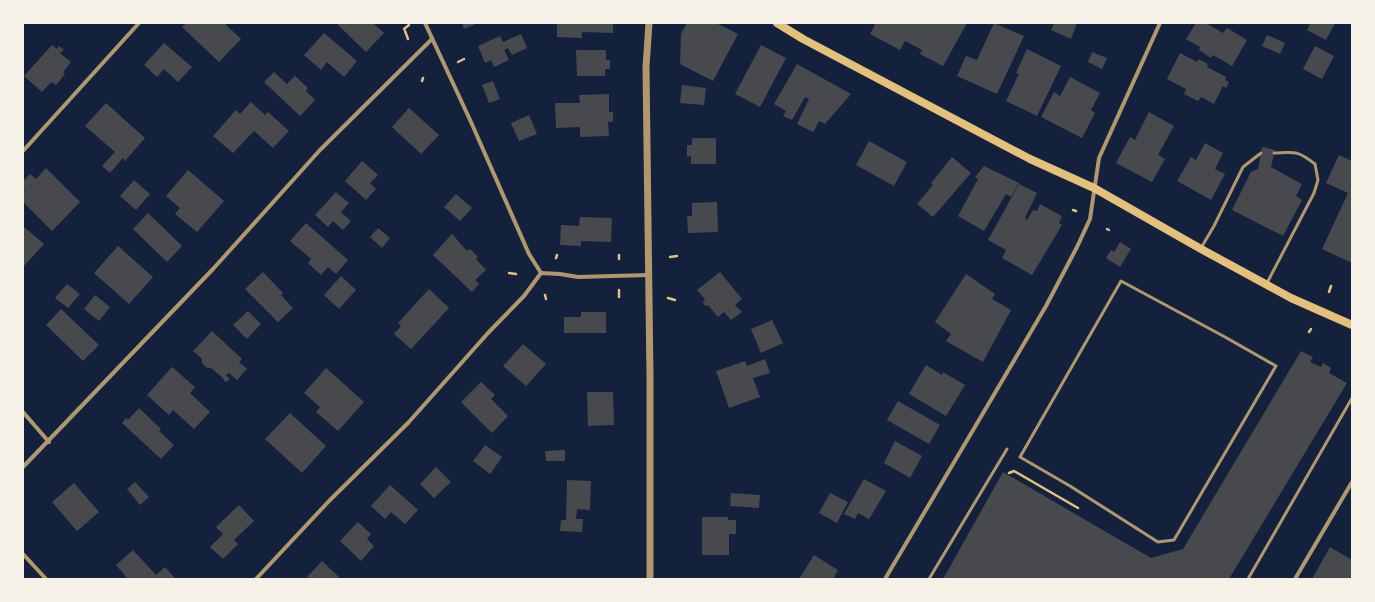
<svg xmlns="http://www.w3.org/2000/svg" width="1375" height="602" font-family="'Asap Condensed',sans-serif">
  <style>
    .building { fill: #48494c }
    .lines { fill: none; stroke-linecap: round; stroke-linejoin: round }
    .path { stroke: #e5c07b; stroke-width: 2.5 }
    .service { stroke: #b1986c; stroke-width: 3 }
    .minor { stroke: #b1986c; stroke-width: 4 }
    .tertiary { stroke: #b1986c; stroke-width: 7 }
    .secondary { stroke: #e5c07b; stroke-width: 8 }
  </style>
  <rect width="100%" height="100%" fill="#14213d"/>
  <g class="building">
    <polygon points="186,23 224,23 241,39 219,62 182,27"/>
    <polygon points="336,23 373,23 384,33 366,52"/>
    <polygon points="462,23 478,23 464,29"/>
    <polygon points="557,23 613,23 613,33 582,32 582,38 557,37"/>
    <polygon points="687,23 716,23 738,34 713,81 680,64 681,34"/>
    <polygon points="871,23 967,23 943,66 920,54 922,50 905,41 900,50 870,34 875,25"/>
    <polygon points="994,23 1024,36 997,94 957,76 966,56 977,60"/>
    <polygon points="1054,23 1077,23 1071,39 1051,30"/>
    <polygon points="1196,23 1206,23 1223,33 1227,28 1247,40 1232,66 1213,55 1211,58 1199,50 1200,47 1186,39"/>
    <polygon points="1310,23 1335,23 1326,40 1307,30"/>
    <polygon points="324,33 357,61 344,77 327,62 321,70 304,55"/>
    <polygon points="521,34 527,48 512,55 508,48 504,50 509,60 494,67 491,60 485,63 478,46 500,36 503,42"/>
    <polygon points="1267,35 1285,43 1280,54 1262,46"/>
    <polygon points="164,43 192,67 178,82 164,69 157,77 144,65"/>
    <polygon points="52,45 57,49 59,46 64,50 60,53 71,62 63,72 65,74 56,85 51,82 42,92 24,76"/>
    <polygon points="761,45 786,58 760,107 735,94"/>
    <polygon points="1315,46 1334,56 1322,79 1303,69"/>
    <polygon points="1027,49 1061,66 1037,116 1006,101 1019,74 1016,73"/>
    <polygon points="576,50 606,50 606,60 610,60 610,69 605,69 605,76 577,76"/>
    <polygon points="1092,52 1107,58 1102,69 1088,62"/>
    <polygon points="1180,53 1197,62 1199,59 1208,64 1207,67 1226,77 1225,80 1229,82 1226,88 1223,86 1214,104 1201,97 1198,101 1184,94 1186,89 1167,79"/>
    <polygon points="797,64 851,94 825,124 819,121 813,132 797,124 809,99 805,97 792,120 783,116 786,111 774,104"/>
    <polygon points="274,72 287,84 295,76 308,88 306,91 315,100 300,116 264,82"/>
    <polygon points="1070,77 1100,93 1091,110 1095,113 1082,138 1041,117 1054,92 1060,96"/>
    <polygon points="493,81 500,99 489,103 482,85"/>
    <polygon points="682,85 706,88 704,105 680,103"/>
    <polygon points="609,94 609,112 613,112 613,122 608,122 609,136 580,137 580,127 556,128 555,103 580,103 579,95"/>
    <polygon points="251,102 265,115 268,112 289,131 273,148 254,131 233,153 213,136 236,110 240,114"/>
    <polygon points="106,103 145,138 125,161 123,158 110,173 102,166 115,152 85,126"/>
    <polygon points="409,108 439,135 421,154 392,127"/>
    <polygon points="1149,112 1174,126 1158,155 1165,159 1152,182 1116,163 1130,137 1135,140"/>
    <polygon points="529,115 537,134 519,141 511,123"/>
    <polygon points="692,138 716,138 716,164 691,164 691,156 687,157 687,145 692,145"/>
    <polygon points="869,141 907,162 894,186 856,165"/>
    <polygon points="1205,143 1223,153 1215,169 1225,174 1211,200 1177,181 1191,157 1196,160"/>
    <polygon points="1262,147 1275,150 1271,167 1302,184 1296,196 1302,200 1283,236 1232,210 1251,172 1258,169"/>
    <polygon points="1339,155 1352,161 1352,263 1322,249 1348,193 1326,183"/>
    <polygon points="952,157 971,173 933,217 917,204 933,185 931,183"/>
    <polygon points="362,161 378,175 370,183 376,189 366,200 345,181"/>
    <polygon points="984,166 1019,183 1011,197 1006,194 984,231 958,216 978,179 975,177"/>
    <polygon points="46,168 80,202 52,231 23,202 23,193 25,191 23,189 23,181 30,174 36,179"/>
    <polygon points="188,170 224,201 197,232 175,214 180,208 166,196"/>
    <polygon points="134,180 150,194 136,210 120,196"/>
    <polygon points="1019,184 1037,193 1025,218 1027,220 1033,210 1037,211 1040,204 1062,216 1059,223 1062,225 1032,275 1002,258 1006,250 988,240"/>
    <polygon points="336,192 349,203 341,212 351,221 343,230 333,221 328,227 315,215"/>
    <polygon points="456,194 472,208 460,221 444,207"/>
    <polygon points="717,202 718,232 688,233 687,216 692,216 692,203"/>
    <polygon points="148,213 182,246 167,262 133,229"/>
    <polygon points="580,217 612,218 611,242 581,241 581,246 560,245 561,225 579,226"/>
    <polygon points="306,223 348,260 336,274 328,267 321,275 308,263 311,259 290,241"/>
    <polygon points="23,226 44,244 23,267"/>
    <polygon points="378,228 390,238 382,248 370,237"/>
    <polygon points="452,234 467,251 470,249 478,257 476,259 486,270 475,280 479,284 472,292 433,255"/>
    <polygon points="1120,242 1131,249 1120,267 1106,258 1111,250 1114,252"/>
    <polygon points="118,246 153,277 129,304 94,273"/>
    <polygon points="263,272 283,293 281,295 293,308 278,322 245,289"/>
    <polygon points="720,272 742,299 735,305 742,312 731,320 724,312 718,317 709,306 704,305 703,302 705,299 697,290"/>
    <polygon points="966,274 995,294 992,299 1011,310 983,362 946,341 951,334 935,322"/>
    <polygon points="341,276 356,290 339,309 324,295"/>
    <polygon points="67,284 80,294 68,308 55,298"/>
    <polygon points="429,289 449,308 411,349 394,334 401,326 398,323"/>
    <polygon points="95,295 110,307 99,321 84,309"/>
    <polygon points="61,309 99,345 83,361 46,325"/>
    <polygon points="248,311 261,324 247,339 233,325"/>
    <polygon points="581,312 606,312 606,333 564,333 564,317 581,317"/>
    <polygon points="772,320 783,343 761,353 751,329"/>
    <polygon points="212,331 242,359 239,362 247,369 237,380 229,373 226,375 229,378 229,380 225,382 223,378 211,368 207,368 202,363 202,359 193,351"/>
    <polygon points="523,344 546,364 526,386 503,366"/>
    <polygon points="1301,351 1313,357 1310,362 1321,367 1323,363 1331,368 1329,373 1347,383 1229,579 943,579 1003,472 1151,558 1183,549"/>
    <polygon points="765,359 770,373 753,378 760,397 729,408 716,371 745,361 747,366"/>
    <polygon points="926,365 942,375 943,372 965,385 946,416 909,394"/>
    <polygon points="172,367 195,387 190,393 210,412 194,429 173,410 169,415 147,395"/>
    <polygon points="326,368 364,402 338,431 316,412 320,407 304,393"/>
    <polygon points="481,382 495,395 491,399 508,416 492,433 461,402"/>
    <polygon points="587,392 613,392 614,425 588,426"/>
    <polygon points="898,401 940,425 929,444 887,420"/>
    <polygon points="139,408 161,429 159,431 174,445 161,459 122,423 126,418 128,420"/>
    <polygon points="290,413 326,446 302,473 265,439"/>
    <polygon points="895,441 922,456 910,478 884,463"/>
    <polygon points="485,445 502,457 490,474 473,461"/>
    <polygon points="565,450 565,461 546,461 545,451"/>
    <polygon points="436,467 451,482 434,498 420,484"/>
    <polygon points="864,479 886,491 869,519 858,513 855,519 844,514"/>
    <polygon points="567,480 591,481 590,510 577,509 576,519 583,519 582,532 560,531 561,520 566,520"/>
    <polygon points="135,482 149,497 140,505 127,489"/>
    <polygon points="74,483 99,512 77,531 52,502"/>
    <polygon points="390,485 418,510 405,524 391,512 385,519 371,506"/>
    <polygon points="731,493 760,495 759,508 730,506"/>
    <polygon points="830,493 848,502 837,523 819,513"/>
    <polygon points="239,505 254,521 234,540 238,544 223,559 210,547 223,534 216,527"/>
    <polygon points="702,517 728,517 728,520 736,520 736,534 729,534 729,555 702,555"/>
    <polygon points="358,522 371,534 367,539 374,546 361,561 340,541"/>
    <polygon points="1330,547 1352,560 1352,579 1312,579"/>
    <polygon points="133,550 156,575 165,567 176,579 128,579 116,565"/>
    <polygon points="814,555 838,570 833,579 799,579"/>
    <polygon points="322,561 341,579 310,579 307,577"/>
  </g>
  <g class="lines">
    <g class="path">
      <polyline points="404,29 409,25"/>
      <polyline points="405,31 408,39"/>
      <polyline points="458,62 464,59"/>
      <polyline points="422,81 423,78"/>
      <polyline points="1073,210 1076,211"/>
      <polyline points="1107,229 1109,230"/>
      <polyline points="619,255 619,259"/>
      <polyline points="670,257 677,256"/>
      <polyline points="556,258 557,255"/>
      <polyline points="509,273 516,274"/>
      <polyline points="1329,292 1331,286"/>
      <polyline points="545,295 546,299"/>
      <polyline points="619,297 619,290"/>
      <polyline points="668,298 675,300"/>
      <polyline points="1309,332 1311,329"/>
      <polyline points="1009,473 1014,471 1078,508"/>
    </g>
    <g class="service">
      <polyline points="1201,248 1214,226 1243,167 1261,153"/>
      <polygon points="1121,281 1225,337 1276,366 1174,540 1158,542 1070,486 1020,457"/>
      <path d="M 1267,283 L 1314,193 L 1318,180 L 1315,164 C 1297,150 1295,152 1274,153"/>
      <polyline points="929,579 1007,449"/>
      <polyline points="1248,579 1352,398"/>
    </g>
    <g class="minor">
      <polyline points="425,23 471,122 529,254 541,273"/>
      <polyline points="23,151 139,23"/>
      <polyline points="23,412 49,442"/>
      <polyline points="23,467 213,269 320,150 432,39"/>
      <polyline points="23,554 46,579"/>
      <polyline points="256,579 329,501 408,423 488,333 524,296 541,273 560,274 578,277 648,275"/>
      <polyline points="885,579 992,398 1046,306 1077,247 1090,219 1099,158 1160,23"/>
      <polyline points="1295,579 1352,482"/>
    </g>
    <polyline class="tertiary" points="649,23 646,67 650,378 650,579"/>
    <polyline class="secondary" points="777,23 803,39 1030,159 1094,188 1201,249 1291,298 1352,325"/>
  </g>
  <rect width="1375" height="602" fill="none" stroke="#f6f1e7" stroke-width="48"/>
</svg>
